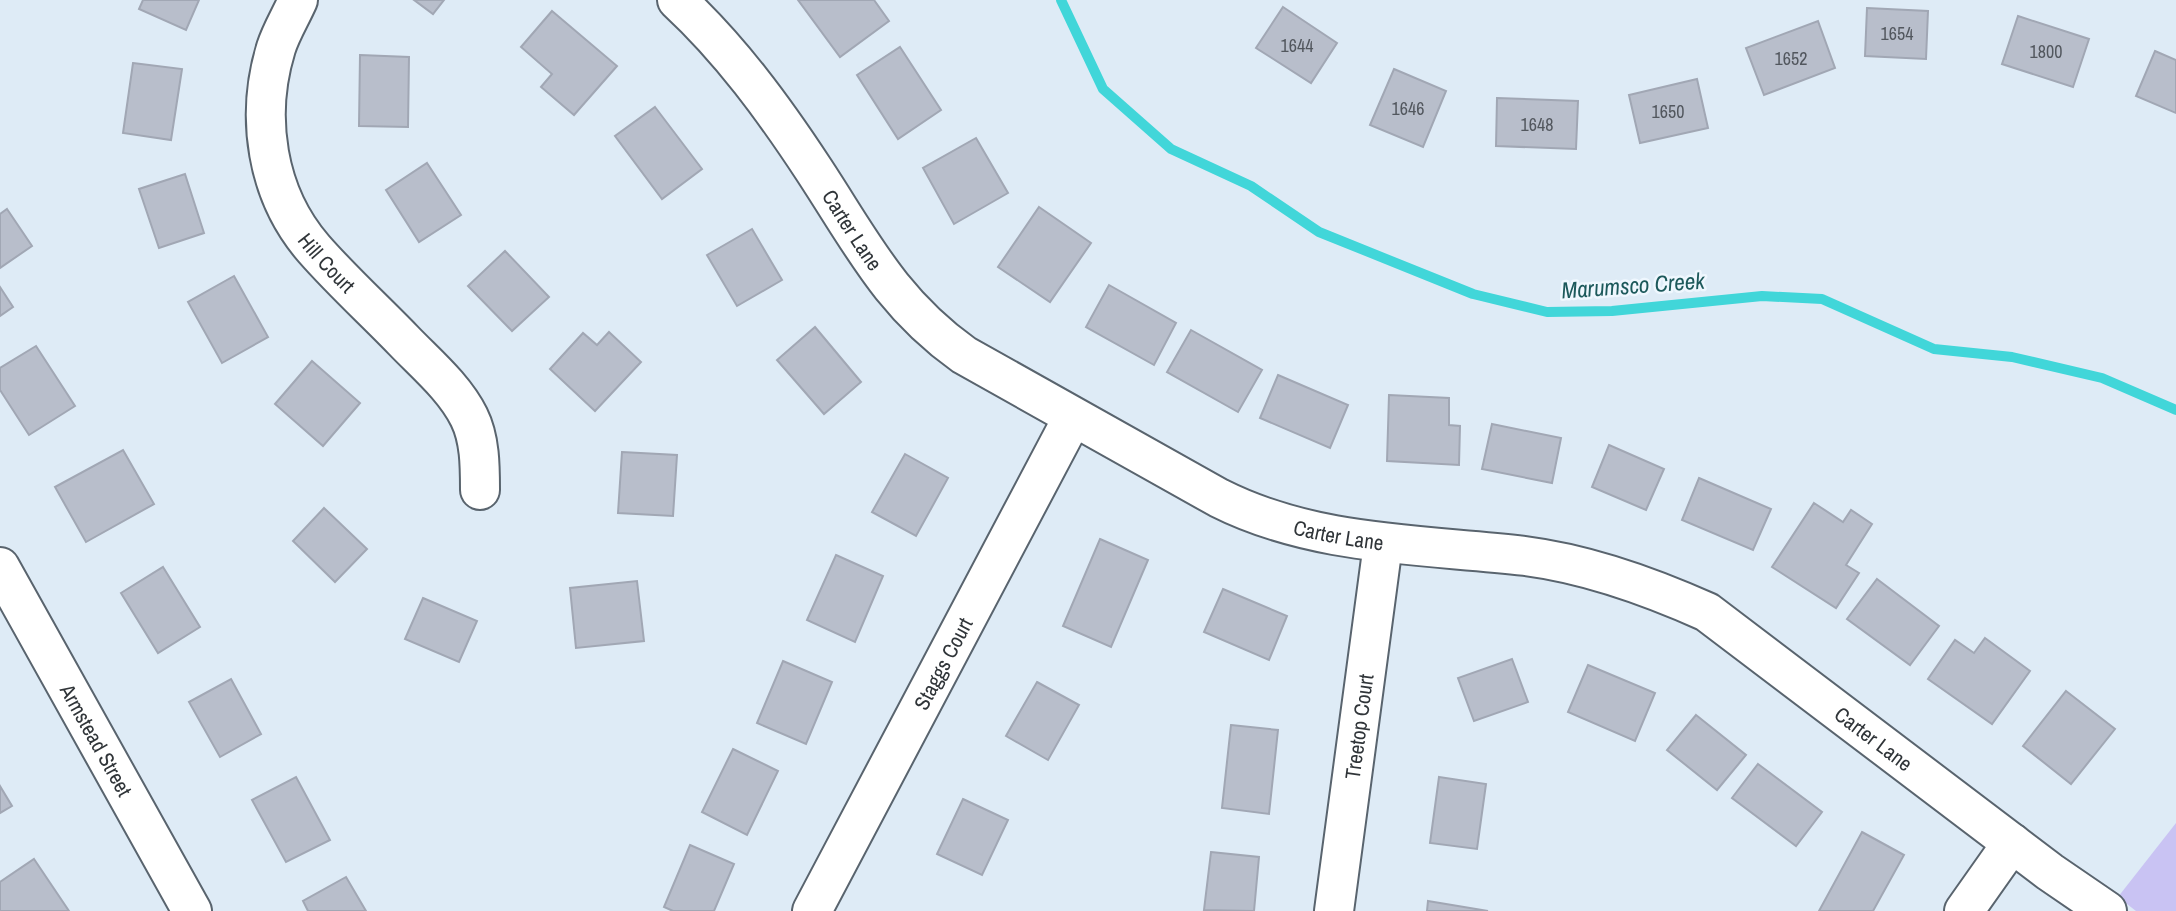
<svg xmlns="http://www.w3.org/2000/svg" width="2176" height="911" font-family="'Archivo Narrow',sans-serif">
  <style>
    .green { fill: #c9c3f3 }
    .lines { fill: none; stroke-linecap: round; stroke-linejoin: round }
    .stream { stroke: #41d6d9; stroke-width: 10 }
    .building { fill: #b8becb; stroke: #a1a7b4; stroke-width: 2 }
    .minor-casing { stroke: #59646e; stroke-width: 42 }
    .minor { stroke: #fff; stroke-width: 38 }
    .labels { text-anchor: middle; dominant-baseline: central; stroke-width: 5; stroke-linejoin: round; paint-order: stroke }
    .number-label { font-size: 18px; fill: #52575e }
    .street-label { font-size: 21px; fill: #303539; stroke: #eff7fe }
    .water-label { font-size: 23px; font-style: italic; fill: #1d595b; stroke: #eff7fe }
  </style>
  <rect width="100%" height="100%" fill="#deebf6"/>
  <polygon class="green" points="2176,823 2176,911 2136,911 2118,897"/>
  <g class="lines">
    <polyline class="stream" points="1061,0 1103,89 1171,149 1251,186 1319,232 1473,294 1547,312 1612,311 1762,296 1822,299 1934,349 2012,357 2102,378 2176,410"/>
  </g>
  <g class="building">
    <polygon points="143,0 199,0 186,30 139,9"/>
    <polygon points="414,0 444,0 433,14"/>
    <polygon points="798,0 874,0 889,21 840,57"/>
    <polygon points="1283,7 1337,43 1311,83 1256,48"/>
    <polygon points="1867,8 1928,11 1926,59 1865,56"/>
    <polygon points="552,11 617,66 574,115 541,87 552,74 521,47"/>
    <polygon points="2018,16 2089,39 2073,87 2002,64"/>
    <polygon points="1818,21 1835,68 1764,95 1746,48"/>
    <polygon points="900,47 941,110 898,139 857,75"/>
    <polygon points="2155,51 2176,60 2176,113 2136,96"/>
    <polygon points="360,55 409,57 408,127 359,126"/>
    <polygon points="133,63 182,69 171,140 123,133"/>
    <polygon points="1394,69 1446,91 1423,147 1370,125"/>
    <polygon points="1697,79 1708,128 1640,143 1629,95"/>
    <polygon points="1497,98 1578,101 1576,149 1496,146"/>
    <polygon points="655,107 702,169 662,199 615,136"/>
    <polygon points="976,138 1008,193 954,224 923,168"/>
    <polygon points="427,163 461,215 419,242 386,190"/>
    <polygon points="185,174 204,233 159,248 139,189"/>
    <polygon points="1039,207 1091,243 1050,302 998,267"/>
    <polygon points="7,209 32,246 0,268 0,214"/>
    <polygon points="752,229 782,280 737,306 707,255"/>
    <polygon points="505,251 549,297 512,331 468,286"/>
    <polygon points="234,276 268,337 222,363 188,302"/>
    <polygon points="1109,285 1176,323 1154,365 1086,327"/>
    <polygon points="0,287 13,307 0,316"/>
    <polygon points="815,327 861,382 824,414 777,360"/>
    <polygon points="1191,330 1262,370 1238,412 1167,372"/>
    <polygon points="609,332 641,362 595,411 550,369 583,333 597,345"/>
    <polygon points="36,346 75,406 29,435 0,390 0,368"/>
    <polygon points="312,361 360,403 323,446 275,404"/>
    <polygon points="1278,375 1348,405 1330,448 1260,418"/>
    <polygon points="1389,395 1449,398 1449,425 1460,426 1459,465 1387,461"/>
    <polygon points="1492,424 1561,438 1552,483 1482,469"/>
    <polygon points="1609,445 1664,469 1646,510 1592,487"/>
    <polygon points="123,450 154,504 86,542 55,487"/>
    <polygon points="622,452 677,455 673,516 618,513"/>
    <polygon points="905,454 948,478 916,536 872,512"/>
    <polygon points="1699,478 1771,509 1753,550 1682,520"/>
    <polygon points="1814,503 1843,522 1851,510 1872,524 1846,565 1859,573 1836,608 1772,567"/>
    <polygon points="324,508 367,549 335,582 293,541"/>
    <polygon points="1100,539 1148,560 1111,647 1063,626"/>
    <polygon points="836,555 883,576 855,642 807,620"/>
    <polygon points="163,567 200,627 158,653 121,593"/>
    <polygon points="1877,579 1939,626 1910,665 1847,619"/>
    <polygon points="637,581 644,641 576,648 570,588"/>
    <polygon points="1223,589 1287,616 1269,660 1204,632"/>
    <polygon points="423,598 477,621 459,662 405,639"/>
    <polygon points="1985,638 2030,671 1992,724 1928,679 1955,640 1974,653"/>
    <polygon points="1512,659 1528,702 1474,721 1458,678"/>
    <polygon points="783,661 832,682 806,744 757,723"/>
    <polygon points="1588,665 1655,693 1635,741 1568,712"/>
    <polygon points="231,679 261,734 220,757 189,702"/>
    <polygon points="1037,682 1079,705 1048,760 1006,736"/>
    <polygon points="2066,691 2115,729 2071,784 2023,746"/>
    <polygon points="1696,715 1746,755 1717,790 1667,750"/>
    <polygon points="1231,725 1278,730 1269,814 1222,808"/>
    <polygon points="733,749 778,771 747,835 702,812"/>
    <polygon points="1758,764 1822,812 1796,846 1732,798"/>
    <polygon points="296,777 330,840 286,862 252,800"/>
    <polygon points="1439,777 1486,784 1477,849 1430,843"/>
    <polygon points="0,786 12,806 0,813"/>
    <polygon points="963,799 1008,820 982,875 937,854"/>
    <polygon points="1862,832 1904,855 1873,911 1819,911"/>
    <polygon points="690,845 734,864 714,911 673,911 664,907"/>
    <polygon points="1211,852 1259,857 1254,911 1204,910"/>
    <polygon points="34,859 69,911 0,911 0,882"/>
    <polygon points="346,877 366,911 308,911 303,901"/>
    <polygon points="1428,901 1488,911 1427,911"/>
  </g>
  <g class="lines">
    <g class="minor-casing">
      <g id="minor">
        <path id="s1" d="M 298,0 C 291,16 281,32 276,48 C 255,116 266,194 314,249 C 342,281 374,310 403,340 C 426,364 454,387 469,417 C 480,439 480,466 480,490"/>
        <path id="s2" d="M 677,0 C 730,49 774,109 814,170 C 862,243 890,302 964,355 L 1219,498 C 1314,546 1421,544 1525,556 C 1588,564 1649,586 1707,612 L 2050,872 L 2107,911"/>
        <path id="s3" d="M 0,567 L 192,911"/>
        <path id="s4" d="M 812,911 L 1073,417"/>
        <path id="s5" d="M 1334,911 L 1383,544"/>
        <polyline points="1964,911 2012,843"/>
      </g>
    </g>
    <use href="#minor" class="minor"/>
  </g>
  <g class="labels">
    <g class="number-label">
      <text x="1897" y="33">1654</text>
      <text x="1297" y="45">1644</text>
      <text x="2046" y="51">1800</text>
      <text x="1791" y="58">1652</text>
      <text x="1408" y="108">1646</text>
      <text x="1668" y="111">1650</text>
      <text x="1537" y="124">1648</text>
    </g>
    <g class="street-label">
      <text stroke="none"><textPath href="#s2" startOffset="290">Carter Lane</textPath></text>
      <text stroke="none"><textPath href="#s1" startOffset="285">Hill Court</textPath></text>
      <text stroke="none"><textPath href="#s2" startOffset="877">Carter Lane</textPath></text>
      <text stroke="none"><textPath href="#s4" startOffset="280">Staggs Court</textPath></text>
      <text stroke="none"><textPath href="#s5" startOffset="186">Treetop Court</textPath></text>
      <text stroke="none"><textPath href="#s2" startOffset="1465">Carter Lane</textPath></text>
      <text stroke="none"><textPath href="#s3" startOffset="198">Armstead Street</textPath></text>
    </g>
    <g class="water-label">
      <text transform="translate(1633 285) rotate(-4)">Marumsco Creek</text>
    </g>
  </g>
</svg>
